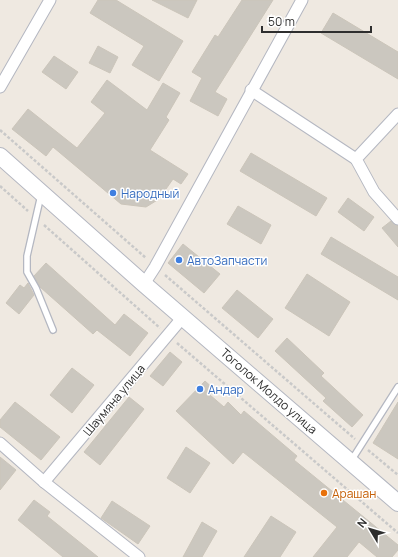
<svg xmlns="http://www.w3.org/2000/svg" width="398" height="557" font-family="Manrope,sans-serif">
  <style>
    .building { fill: #cbc7bf; stroke: #cbc5ba }
    .lines { fill: none; stroke-linecap: round; stroke-linejoin: round }
    .lane-casing { stroke: #b4b7c1; stroke-width: 8 }
    .street-casing { stroke: #b4b7c1; stroke-width: 13 }
    .secondary-casing { stroke: #b4b7c1; stroke-width: 18 }
    .path { stroke: #c9c9c9; stroke-width: 2.5; stroke-dasharray: 3 2; stroke-linecap: butt }
    .lane { stroke: #fff; stroke-width: 5.5 }
    .street { stroke: #fff; stroke-width: 11 }
    .secondary { stroke: #fff; stroke-width: 16 }
    .shop-dot { fill: #3f7fe0; stroke: #fff; stroke-width: 1.5 }
    .food-dot { fill: #e8710a; stroke: #fff; stroke-width: 1.5 }
    .labels { text-anchor: middle; dominant-baseline: central; stroke-width: 3; stroke-linejoin: round; paint-order: stroke }
    .shop-label { font-size: 12px; fill: #366cbe; stroke: #fff; text-anchor: start }
    .street-label { font-size: 12px; fill: #2e2e2e; stroke: #fff }
    .food-label { font-size: 12px; fill: #c56008; stroke: #fff; text-anchor: start }
  </style>
  <rect width="100%" height="100%" fill="#efe9e1"/>
  <g class="building">
    <polygon points="98,0 116,0 183,41 159,81 132,65 144,46 90,13"/>
    <polygon points="152,0 197,0 188,18"/>
    <polygon points="242,0 273,0 215,92 227,99 218,116 190,101 202,78 192,72 215,35 218,37"/>
    <polygon points="333,13 398,52 398,79 321,33"/>
    <polygon points="98,46 118,57 110,73 89,63"/>
    <polygon points="54,56 78,72 66,89 42,72"/>
    <polygon points="107,80 147,110 163,83 180,93 166,117 169,120 150,150 188,174 181,184 173,179 159,199 146,207 121,204 53,147 46,156 12,129 28,109 77,148 105,113 91,102"/>
    <polygon points="251,153 327,198 316,216 240,171"/>
    <polygon points="348,198 374,217 364,231 338,212"/>
    <polygon points="238,206 271,225 261,244 227,224"/>
    <polygon points="391,221 398,226 398,247 382,228"/>
    <polygon points="331,237 398,277 398,300 321,254"/>
    <polygon points="183,244 220,274 204,293 168,263"/>
    <polygon points="46,263 115,325 124,314 148,333 130,356 97,330 93,334 40,287 34,276"/>
    <polygon points="307,274 350,302 329,336 285,308"/>
    <polygon points="28,283 34,295 19,314 6,303 20,285 24,288"/>
    <polygon points="237,290 273,319 258,338 222,308"/>
    <polygon points="287,338 324,373 321,376 363,415 352,427 323,401 326,398 275,351"/>
    <polygon points="170,352 182,362 163,386 150,376"/>
    <polygon points="72,368 94,385 72,413 50,395"/>
    <polygon points="205,381 215,390 210,395 224,407 228,402 241,415 244,411 297,456 294,460 398,545 398,550 392,557 377,557 359,542 347,557 313,557 337,527 243,452 233,464 176,411"/>
    <polygon points="129,397 144,409 100,465 84,452"/>
    <polygon points="15,402 60,437 41,460 0,427 0,420"/>
    <polygon points="398,402 398,459 373,443"/>
    <polygon points="186,447 210,463 190,493 167,478"/>
    <polygon points="0,457 16,470 0,490"/>
    <polygon points="34,500 50,512 47,516 98,557 63,557 18,520"/>
    <polygon points="112,501 150,526 138,544 101,518"/>
    <polygon points="271,516 296,532 280,557 244,557"/>
    <polygon points="202,522 217,531 202,557 183,557"/>
  </g>
  <g class="lines">
    <g class="lane-casing">
      <g id="lane">
        <polyline points="41,195 27,256 27,272 36,288 53,330"/>
        <polyline points="351,461 398,387"/>
      </g>
    </g>
    <g class="street-casing">
      <g id="street">
        <polyline points="0,87 50,0"/>
        <polyline points="251,90 356,159"/>
        <polyline points="398,114 356,159 374,192 398,219"/>
        <polyline points="144,284 155,267 302,0"/>
        <polyline points="0,443 44,482 139,557"/>
        <polyline points="44,482 183,317"/>
      </g>
    </g>
    <g class="secondary-casing">
      <polyline id="secondary" points="0,156 144,284 398,503"/>
    </g>
    <g class="path">
      <polyline points="0,130 146,258"/>
      <polyline points="0,186 28,211"/>
      <polyline points="44,225 160,328"/>
      <polyline points="165,275 355,439"/>
      <polyline points="177,343 398,533"/>
      <polyline points="368,450 398,475"/>
    </g>
    <use href="#lane" class="lane"/>
    <use href="#street" class="street"/>
    <use href="#secondary" class="secondary"/>
  </g>
  <g class="shop-dot">
    <circle cx="113" cy="193" r="4"/>
    <circle cx="179" cy="260" r="4"/>
    <circle cx="200" cy="389" r="4"/>
  </g>
  <circle class="food-dot" cx="324" cy="493" r="4"/>
  <g class="labels">
    <g class="shop-label">
      <text x="121" y="193">Народный</text>
      <text x="187" y="260">АвтоЗапчасти</text>
      <text x="208" y="389">Андар</text>
    </g>
    <g class="street-label">
      <text transform="translate(269 391) rotate(41)">Тоголок Молдо улица</text>
      <text transform="translate(114 400) rotate(-50)">Шаумяна улица</text>
    </g>
    <g class="food-label">
      <text x="332" y="493">Арашан</text>
    </g>
  </g>
  <g transform="translate(370 529) rotate(308)" stroke="#ffffff" stroke-width="3" paint-order="stroke">
  <path d="M0-3L7 15L0 10L-7 15Z" fill="#2e2e2e"/>
  <text y="-6" font-size="11" font-weight="bold" text-anchor="middle" fill="#2e2e2e">N</text>
  </g>
  <path d="M262 26v6h109v-6" fill="none" stroke="#2e2e2e" stroke-width="2"/>
  <text x="268" y="26" font-size="12" fill="#2e2e2e" stroke="#ffffff" stroke-width="3" paint-order="stroke">50 m</text>
</svg>
